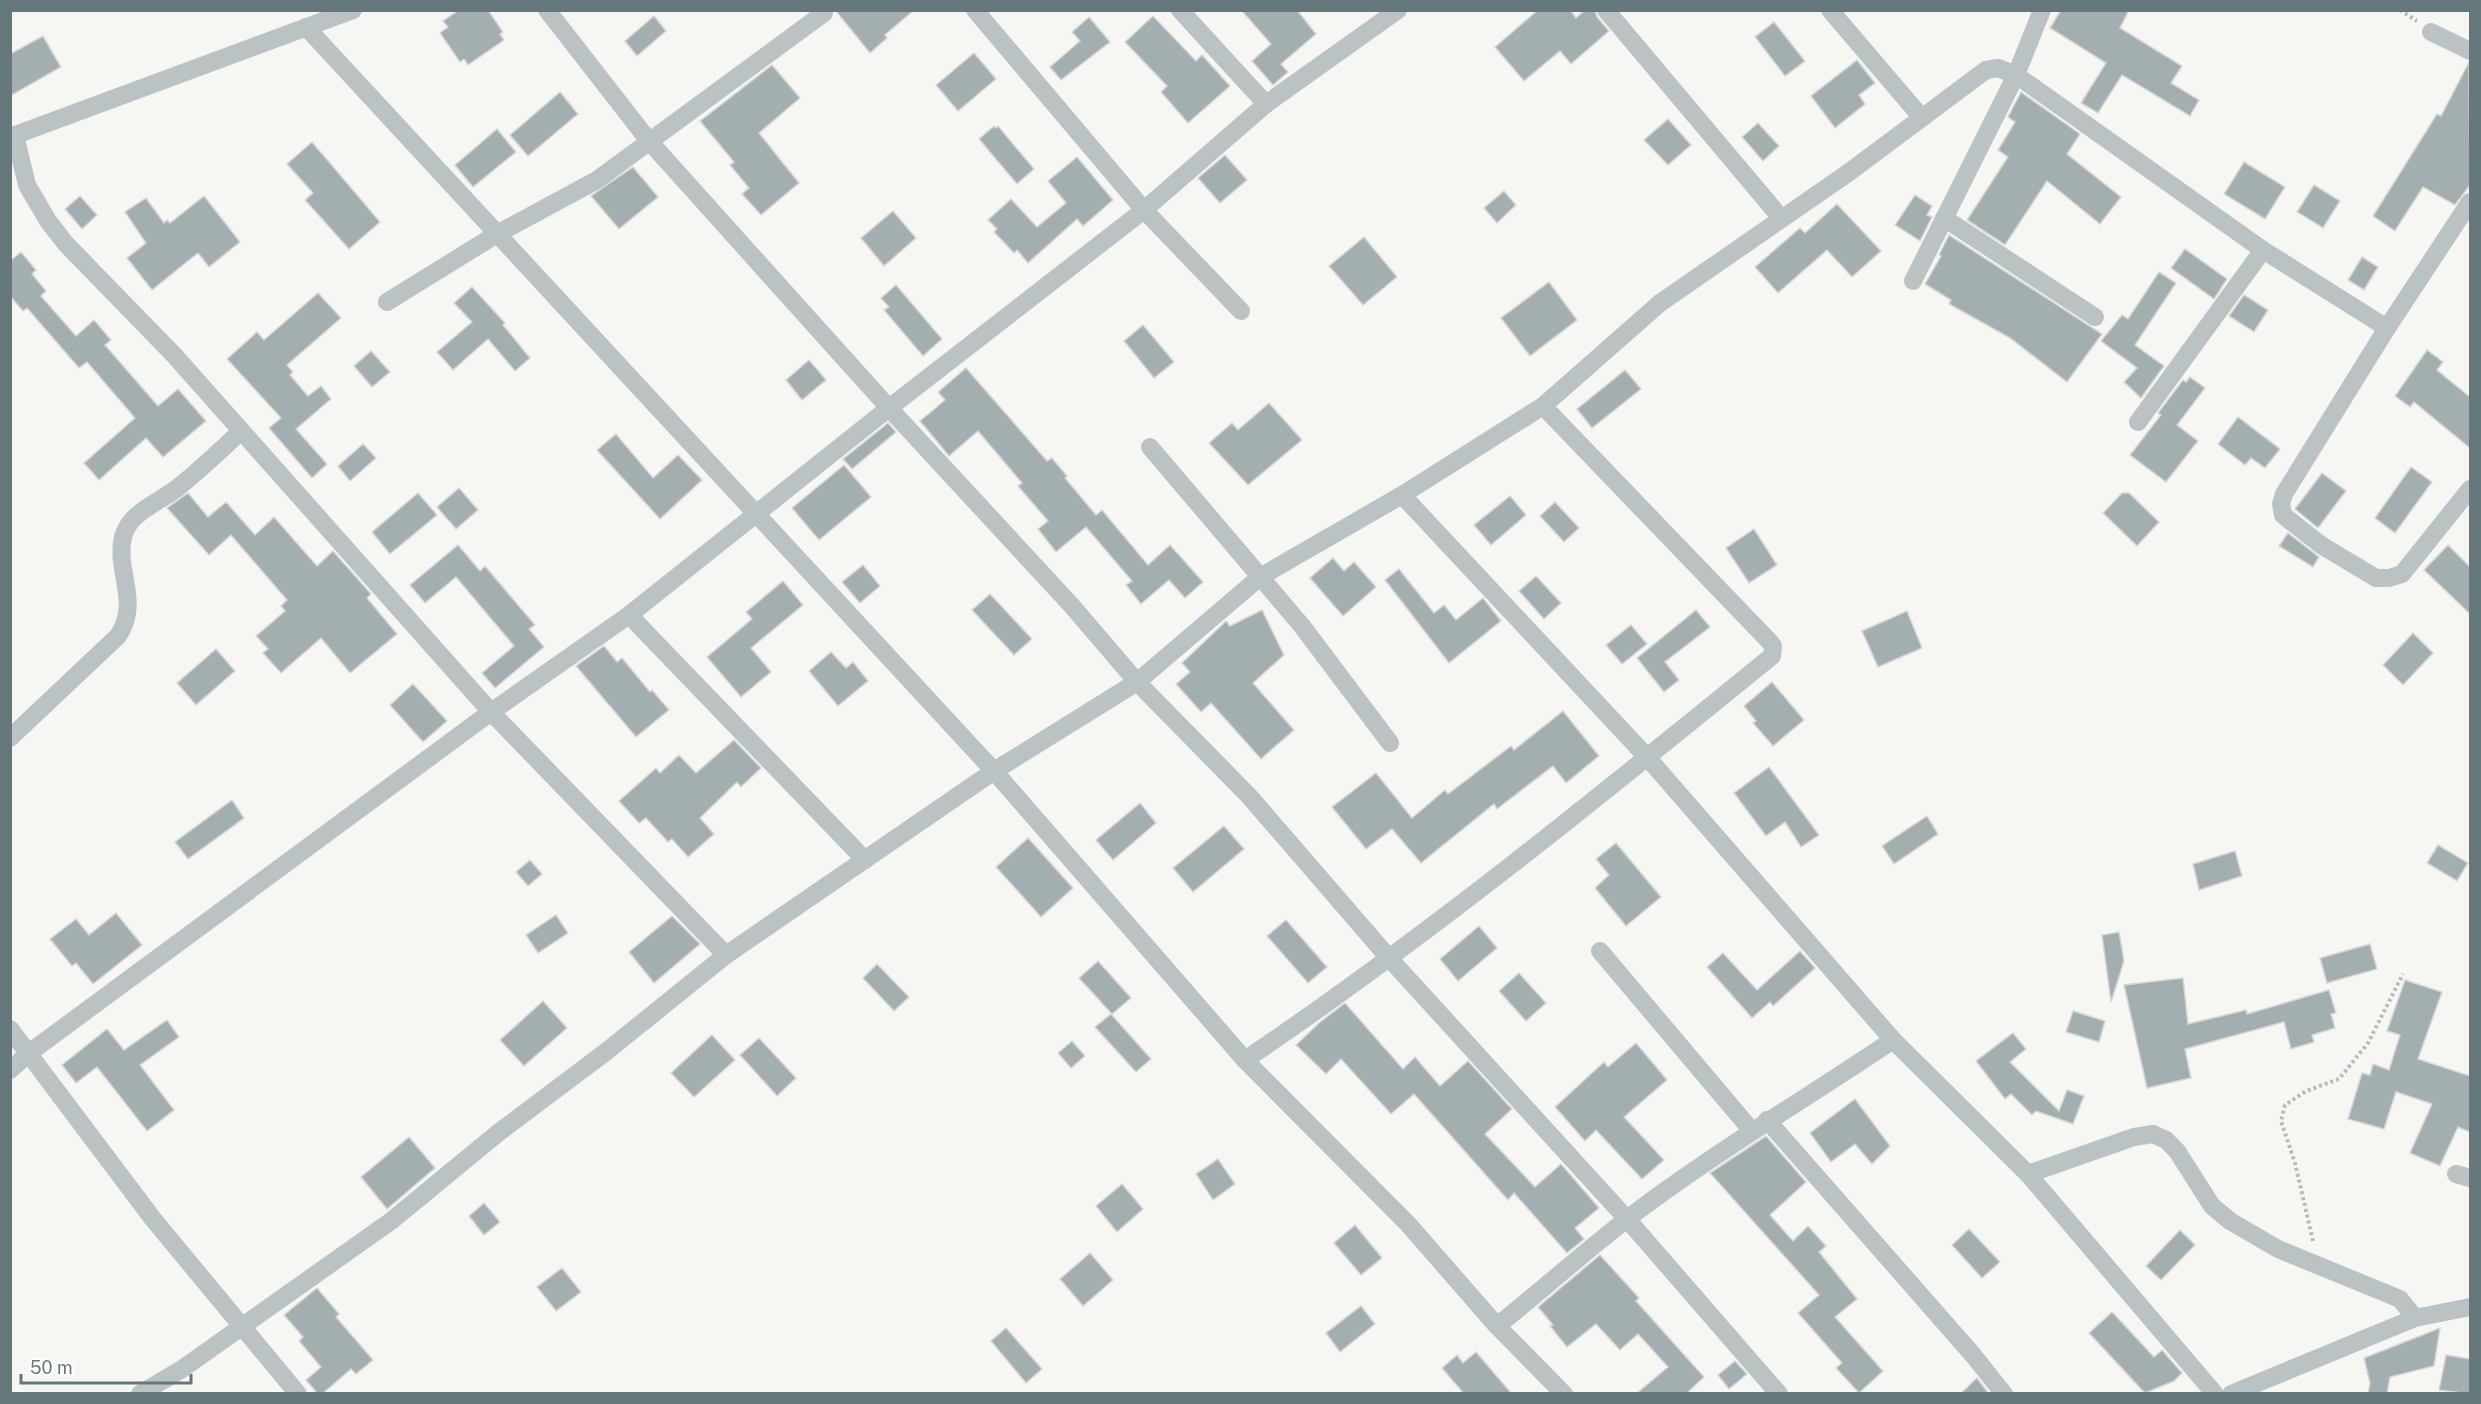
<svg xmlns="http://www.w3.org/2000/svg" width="2481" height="1404" font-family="'Public Sans',sans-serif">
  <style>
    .building { fill: #a3aeb0; stroke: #d8d7d6; stroke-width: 1.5 }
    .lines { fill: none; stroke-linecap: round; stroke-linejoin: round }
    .path { stroke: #b6bbbc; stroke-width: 4; stroke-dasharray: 3 3; stroke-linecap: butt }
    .minor { stroke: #bbc2c3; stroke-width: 18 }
  </style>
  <rect width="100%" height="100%" fill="#f6f6f3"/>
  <g class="building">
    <polygon points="459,10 488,10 503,32 500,34 504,40 468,65 464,59 460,62 440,33 448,27 443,21"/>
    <polygon points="835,10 914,10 885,35 887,38 870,53"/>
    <polygon points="1241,10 1297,10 1316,34 1281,64 1288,72 1273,85 1252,61 1271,44"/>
    <polygon points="1538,10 1570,10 1576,18 1585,10 1595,10 1597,17 1609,31 1571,64 1560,51 1524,81 1495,47"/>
    <polygon points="2061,10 2129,10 2120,28 2182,66 2171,83 2199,100 2190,116 2122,75 2098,113 2081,103 2106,63 2050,28"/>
    <polygon points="654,16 666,31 637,56 625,41"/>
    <polygon points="1153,16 1196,61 1202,55 1230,86 1188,123 1161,92 1167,86 1125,42"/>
    <polygon points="1089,17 1110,42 1061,80 1050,67 1080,41 1072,32"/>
    <polygon points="1774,22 1805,61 1785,76 1755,37"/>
    <polygon points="43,36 61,67 10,96 10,54"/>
    <polygon points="974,53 996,79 958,111 936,85"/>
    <polygon points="1857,60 1875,83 1859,95 1865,104 1835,128 1811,96"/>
    <polygon points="2469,62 2470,185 2455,205 2423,187 2395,231 2373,216 2437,114 2441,116"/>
    <polygon points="772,65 800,98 759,133 799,183 761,215 742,194 749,188 730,165 734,162 700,121"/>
    <polygon points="560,92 578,114 528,156 510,135"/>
    <polygon points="2021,92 2080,134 2067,154 2121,197 2100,224 2047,181 2005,245 1967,220 2008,157 1998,150 2015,122 2008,117"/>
    <polygon points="1668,119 1691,145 1668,165 1644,140"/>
    <polygon points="1758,123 1779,146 1763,161 1742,137"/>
    <polygon points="994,126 996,128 998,126 1034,169 1017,184 979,139"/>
    <polygon points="497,129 516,152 473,187 455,165"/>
    <polygon points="312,142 380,222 349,249 305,200 313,193 287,164"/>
    <polygon points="1225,155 1247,180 1220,203 1198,178"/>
    <polygon points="1077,157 1113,200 1083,226 1077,219 1028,263 1017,250 1014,253 994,232 997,229 988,220 1011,199 1037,227 1066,203 1048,181"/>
    <polygon points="2244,162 2285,187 2265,219 2224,194"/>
    <polygon points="633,167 658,197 619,229 591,196"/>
    <polygon points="2314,185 2340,201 2323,228 2297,212"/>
    <polygon points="1504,191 1516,205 1497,223 1484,208"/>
    <polygon points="1915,195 1932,206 1927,215 1932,217 1920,241 1895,225"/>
    <polygon points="80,196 97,215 82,229 65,209"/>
    <polygon points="204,196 240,242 209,267 198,253 152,290 127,258 146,243 125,212 146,198 164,223 167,220 170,223"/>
    <polygon points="1837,204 1881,251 1852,277 1827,250 1778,293 1755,267 1800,228 1805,233"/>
    <polygon points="893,211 916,238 884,266 861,238"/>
    <polygon points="1949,235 2102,334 2067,382 2010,338 1949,304 1951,300 1925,284 1941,256 1939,255"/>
    <polygon points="1364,237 1397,277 1363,305 1329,266"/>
    <polygon points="2185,249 2227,279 2214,299 2171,268"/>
    <polygon points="21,252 36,270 32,274 46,291 41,296 76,336 94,320 111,340 105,345 158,406 178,389 206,421 163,457 146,438 99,480 84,463 135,418 87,362 79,368 27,308 23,311 10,296 10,261"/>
    <polygon points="2362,257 2378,267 2364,290 2348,280"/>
    <polygon points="2159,272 2176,283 2135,345 2164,366 2141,398 2124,382 2137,368 2101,341 2122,315 2128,319"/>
    <polygon points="1549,282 1577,320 1530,356 1501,318"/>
    <polygon points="896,285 942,339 923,356 884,310 889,307 881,298"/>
    <polygon points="472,287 505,323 503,325 530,358 515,371 488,339 453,370 437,352 472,322 454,303"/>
    <polygon points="318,293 341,318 287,365 293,372 290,375 308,396 321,386 331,399 296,429 327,464 312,478 269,428 281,418 227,359 257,332 264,340"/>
    <polygon points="2244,295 2268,310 2254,332 2229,316"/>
    <polygon points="1143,325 1174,362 1154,378 1124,341"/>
    <polygon points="2427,350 2443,362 2437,370 2470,397 2470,448 2414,402 2410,407 2395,396"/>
    <polygon points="371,351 390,372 372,387 354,366"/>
    <polygon points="809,360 826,380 802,400 786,380"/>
    <polygon points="966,368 1047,461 1052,458 1067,476 1065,478 1096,515 1102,510 1148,565 1170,545 1203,582 1185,598 1169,580 1141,604 1126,585 1132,581 1086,527 1056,552 1038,529 1048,521 1018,486 1022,483 978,431 949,456 920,421 945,400 938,392"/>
    <polygon points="1625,370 1641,389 1592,428 1577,409"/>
    <polygon points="2190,377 2205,388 2177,425 2198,441 2166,482 2130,455 2161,415 2158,413 2183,380 2186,382"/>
    <polygon points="1269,403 1302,440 1248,485 1209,443 1232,423 1238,430"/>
    <polygon points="2238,417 2280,449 2265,468 2251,458 2245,465 2218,444"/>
    <polygon points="888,423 896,432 852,469 843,459"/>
    <polygon points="616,434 653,478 678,455 702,480 660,519 597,450"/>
    <polygon points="363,444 376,458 350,481 338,466"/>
    <polygon points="844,465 871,497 819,540 792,508"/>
    <polygon points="2411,467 2432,482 2395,533 2375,518"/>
    <polygon points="2322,473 2346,491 2318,528 2295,509"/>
    <polygon points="459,488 478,510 456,529 437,507"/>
    <polygon points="188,493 208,517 226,502 255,535 274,517 317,566 333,551 371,594 367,598 397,634 350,673 321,638 281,673 263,653 268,649 256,636 285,611 281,606 287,600 231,535 209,555 167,508"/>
    <polygon points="418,493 437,515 390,554 372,532"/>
    <polygon points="2122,493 2129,493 2159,522 2137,546 2103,513"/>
    <polygon points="1510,496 1526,515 1491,545 1474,525"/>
    <polygon points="1555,502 1579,528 1564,542 1540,516"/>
    <polygon points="1754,529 1777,565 1749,583 1726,548"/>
    <polygon points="2288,533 2319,557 2313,567 2279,546"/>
    <polygon points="458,545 480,571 485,566 535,625 529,629 544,647 495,688 482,673 514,646 456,577 425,603 410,585"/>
    <polygon points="2448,545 2470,567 2470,614 2424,570"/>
    <polygon points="1333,558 1344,571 1354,562 1376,587 1343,616 1310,578"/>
    <polygon points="863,565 880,586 860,603 842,582"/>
    <polygon points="1399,569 1434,613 1444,605 1456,620 1483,598 1501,621 1449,663 1385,580"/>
    <polygon points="1536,576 1561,603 1544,619 1519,591"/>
    <polygon points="783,581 803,605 751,648 771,672 741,697 707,657 752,619 746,612"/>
    <polygon points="990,594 1032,639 1014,655 972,610"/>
    <polygon points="1262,610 1284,655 1253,683 1294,730 1261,759 1211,703 1201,712 1176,684 1190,672 1182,663 1226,621 1230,626"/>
    <polygon points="1696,610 1710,627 1665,662 1679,680 1664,692 1637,658"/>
    <polygon points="1907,611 1922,648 1878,667 1862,631"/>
    <polygon points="1631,625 1647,644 1622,664 1606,645"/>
    <polygon points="2413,633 2433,653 2403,685 2383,665"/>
    <polygon points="604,646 617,662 622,658 650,692 652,690 669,710 636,737 576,666"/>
    <polygon points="216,649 235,671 196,705 177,683"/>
    <polygon points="831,652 846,668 853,662 868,681 838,706 809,671"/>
    <polygon points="1772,682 1804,720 1773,746 1753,723 1756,721 1744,706"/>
    <polygon points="413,684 447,721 423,742 390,705"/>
    <polygon points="1563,711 1599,756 1566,783 1553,766 1497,809 1494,804 1421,863 1392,829 1366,849 1332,807 1376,773 1412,818 1445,790 1448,794 1511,746 1514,750"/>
    <polygon points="734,740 761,768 741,787 737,782 700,818 714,834 688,857 672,839 668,842 646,818 639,823 619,801 656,768 660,773 679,755 696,773"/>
    <polygon points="1769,767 1819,835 1801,847 1785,822 1766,836 1734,793"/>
    <polygon points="232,800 244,818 188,859 175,842"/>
    <polygon points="1140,803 1156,823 1113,860 1096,840"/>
    <polygon points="1927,816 1938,834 1894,864 1882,846"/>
    <polygon points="1224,826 1244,849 1193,892 1173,868"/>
    <polygon points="1028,838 1073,888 1041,917 996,867"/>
    <polygon points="1616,843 1661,897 1626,926 1595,888 1609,875 1596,859"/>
    <polygon points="2438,845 2468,863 2457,881 2427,863"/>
    <polygon points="2235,851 2242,876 2199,890 2193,864"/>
    <polygon points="530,860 542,874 528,886 516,872"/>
    <polygon points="116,913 142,945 93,984 76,963 72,966 50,939 76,919 89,935"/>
    <polygon points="556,915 568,933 538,953 526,935"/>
    <polygon points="672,916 700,944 654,983 629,952"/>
    <polygon points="1286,920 1327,967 1308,983 1267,936"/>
    <polygon points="1479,926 1497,948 1458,981 1440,959"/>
    <polygon points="2119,932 2124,961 2111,1002 2102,935"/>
    <polygon points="2370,944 2377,969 2327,983 2320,958"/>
    <polygon points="1800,951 1815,968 1773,1006 1770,1002 1752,1018 1707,967 1723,953 1757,990"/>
    <polygon points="1098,961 1131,998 1112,1014 1079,978"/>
    <polygon points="877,964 909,997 894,1011 863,978"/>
    <polygon points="1519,973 1546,1003 1526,1021 1499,991"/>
    <polygon points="2183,978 2188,1024 2246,1010 2247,1014 2329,990 2336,1013 2331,1014 2335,1028 2312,1035 2314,1042 2291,1049 2284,1022 2185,1049 2191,1078 2147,1088 2124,985"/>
    <polygon points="2405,980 2442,992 2418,1059 2470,1076 2470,1132 2458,1127 2440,1166 2410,1153 2432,1104 2396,1092 2384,1129 2348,1119 2362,1073 2370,1075 2373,1064 2389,1070 2400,1035 2387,1031"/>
    <polygon points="543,1001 567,1028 524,1066 500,1040"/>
    <polygon points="1345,1003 1403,1069 1415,1057 1440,1086 1468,1061 1512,1109 1485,1134 1535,1187 1561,1164 1599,1208 1575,1228 1584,1239 1567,1253 1514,1193 1508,1200 1414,1094 1391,1114 1341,1059 1326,1074 1296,1045 1319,1023"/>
    <polygon points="2073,1011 2105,1021 2099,1042 2066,1032"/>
    <polygon points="1111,1014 1151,1059 1136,1072 1095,1027"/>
    <polygon points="167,1020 179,1037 140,1065 174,1110 147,1131 97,1067 76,1083 62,1065 107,1029 124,1050"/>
    <polygon points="2013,1033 2026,1049 2010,1062 2059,1111 2067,1090 2084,1096 2073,1124 2036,1111 2032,1115 2011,1094 2005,1099 1976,1061"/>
    <polygon points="712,1035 735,1060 694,1097 671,1073"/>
    <polygon points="759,1038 796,1078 777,1096 740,1055"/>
    <polygon points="1072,1041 1085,1056 1071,1068 1058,1053"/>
    <polygon points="1636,1043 1667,1080 1624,1117 1664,1160 1642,1179 1596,1130 1585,1141 1555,1107 1604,1062 1608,1067"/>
    <polygon points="1855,1099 1890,1146 1872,1164 1855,1144 1831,1162 1810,1133"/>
    <polygon points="1766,1136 1806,1182 1770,1215 1793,1241 1808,1226 1826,1246 1819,1252 1857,1299 1835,1317 1883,1371 1859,1393 1836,1368 1842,1363 1798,1313 1819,1295 1710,1173"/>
    <polygon points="409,1137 435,1168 387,1209 361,1177"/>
    <polygon points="1218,1159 1235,1184 1213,1200 1196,1174"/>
    <polygon points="1122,1184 1143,1209 1117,1232 1096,1206"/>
    <polygon points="484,1203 500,1222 484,1235 469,1216"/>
    <polygon points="1355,1225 1382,1258 1361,1275 1334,1243"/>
    <polygon points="1969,1229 2000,1262 1982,1278 1952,1245"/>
    <polygon points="2180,1230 2195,1245 2161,1280 2146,1266"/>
    <polygon points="1090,1253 1113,1280 1083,1306 1060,1279"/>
    <polygon points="1600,1255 1639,1298 1636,1301 1704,1377 1686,1394 1636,1394 1668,1367 1638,1334 1620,1350 1596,1324 1567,1347 1550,1326 1553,1325 1538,1307"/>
    <polygon points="562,1268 581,1292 556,1311 537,1287"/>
    <polygon points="317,1288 339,1314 336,1317 373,1360 356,1374 351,1369 322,1394 318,1394 306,1380 321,1367 299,1341 303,1337 284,1315"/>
    <polygon points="1361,1306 1375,1324 1340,1352 1326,1333"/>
    <polygon points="2112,1312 2154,1357 2162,1350 2182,1373 2174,1381 2145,1393 2089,1333"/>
    <polygon points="1006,1328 1042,1369 1026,1383 991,1341"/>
    <polygon points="2440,1328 2434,1366 2390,1377 2387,1394 2368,1394 2370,1383 2364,1358"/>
    <polygon points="1476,1352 1512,1394 1464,1394 1442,1368 1457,1355 1463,1363"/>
    <polygon points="2446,1355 2470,1359 2470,1394 2439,1390"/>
    <polygon points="1735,1361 1747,1374 1729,1389 1718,1375"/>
    <polygon points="1977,1378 1989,1394 1960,1394"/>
  </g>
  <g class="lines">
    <g class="path">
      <polyline points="2400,10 2417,21"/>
      <polyline points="2313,1241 2295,1163 2281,1121 2285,1105 2306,1091 2339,1079 2368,1043 2403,974"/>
    </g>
    <g class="minor">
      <polyline points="547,10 649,141 889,408 1072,606 1137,682 1249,796 1389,958 1627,1219 1779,1394"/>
      <polyline points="975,10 1144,210 1241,311"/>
      <polyline points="1180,10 1266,104"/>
      <polyline points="1606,10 1781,218"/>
      <polyline points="1830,10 1922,118"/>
      <polyline points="306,27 994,771 1245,1060 1408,1224 1497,1326 1564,1394"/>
      <polyline points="2431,32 2470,51"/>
      <polyline points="15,135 27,185 48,221 66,244 174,355 491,712 726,955"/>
      <polyline points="10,137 353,10"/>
      <polyline points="2470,202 2387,328 2284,494 2281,504 2283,515 2321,545 2376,578 2389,578 2402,574 2470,489"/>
      <polyline points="1944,218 2095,317"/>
      <polyline points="1913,281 2016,75 2042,10"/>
      <polyline points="387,302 497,234 597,180 824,13"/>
      <polyline points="2138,422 2263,250"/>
      <polyline points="1150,447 1302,626 1390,743"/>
      <polyline points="1402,495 1647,757 1893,1040 2028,1174 2215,1394"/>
      <polyline points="629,615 865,860"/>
      <path d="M 10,738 L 118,636 C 141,602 115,571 123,537 C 125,530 129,523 134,518 C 146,506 163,499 176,489 C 199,471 220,451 241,431"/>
      <polyline points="1600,951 1752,1131"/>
      <polyline points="10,1029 153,1219 298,1394"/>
      <path d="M 1245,1060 C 1428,936 1600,796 1772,656 L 1773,646 L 1770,642 L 1543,406"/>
      <polyline points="10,1070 29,1053 491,712 629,615 889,408 1144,210 1266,104 1398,10"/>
      <polyline points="1767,1120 1973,1355 2004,1394"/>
      <polyline points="2028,1174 2134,1137 2153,1134 2166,1140 2177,1151 2212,1206 2230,1221 2278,1249 2400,1299 2415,1318"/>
      <polyline points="2456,1174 2470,1178"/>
      <path d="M 1497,1326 C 1541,1291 1583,1253 1627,1219 C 1712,1154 1804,1100 1893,1040"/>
      <polyline points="140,1394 182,1369 391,1221 498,1133 607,1051 726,955 994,771 1137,682 1260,577 1402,495 1543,406 1660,303 1848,173 1986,70 1998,68 2016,75 2263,250 2387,328"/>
      <polyline points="2231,1394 2415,1318 2470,1307"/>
    </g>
  </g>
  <rect width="2481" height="1404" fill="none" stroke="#64787c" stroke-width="24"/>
  <path d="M21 1374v9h170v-9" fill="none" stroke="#64787c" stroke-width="3"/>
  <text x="30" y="1374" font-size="18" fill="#64787c" stroke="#ffffff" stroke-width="4.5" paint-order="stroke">50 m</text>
</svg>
